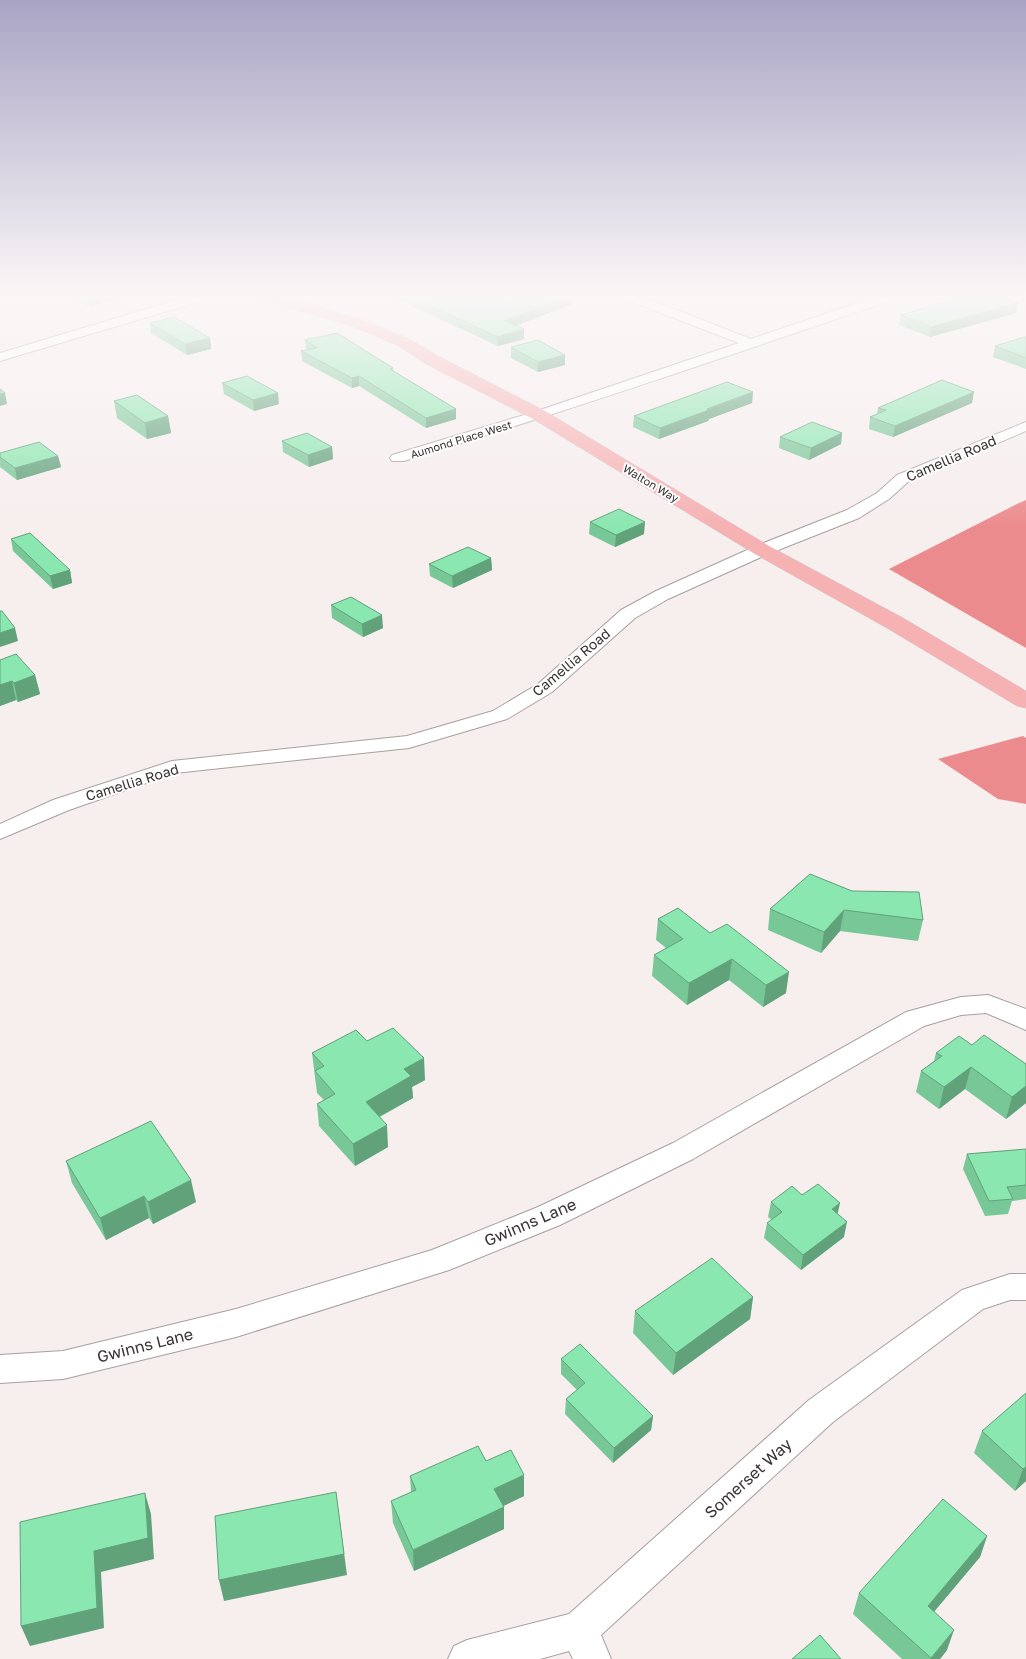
<svg xmlns="http://www.w3.org/2000/svg" width="1026" height="1659" font-family="'Golos Text',sans-serif">
  <style>
    .water { fill: #ec8b8d }
    .lines { fill: none; stroke-linecap: round; stroke-linejoin: round }
    .minor-casing { stroke: #a8a0a0; stroke-width: 2 }
    .major-casing { stroke: #cfcece; stroke-width: 1 }
    .minor { fill: #fff; fill-rule: evenodd }
    .major { fill: #f6b1b3; fill-rule: evenodd }
    .wall { fill: #78c797 }
    .shaded-wall { fill: #61a27b }
    .building { fill: #8be7b0; stroke: #61a27b }
    .labels { text-anchor: middle; dominant-baseline: central; stroke-width: 4; stroke-linejoin: round; paint-order: stroke }
    .far-street-label { font-size: 11px; fill: #353232; stroke: #fffdfd }
    .street-label { font-size: 14px; fill: #353232; stroke: #fffdfd }
    .near-street-label { font-size: 16px; fill: #353232; stroke: #fffdfd }
  </style>
  <rect width="100%" height="100%" fill="#f7eeee"/>
  <g class="water">
    <polygon points="1026,500 1026,648 889,569 1017,504"/>
    <polygon points="1023,736 1026,738 1026,804 998,799 938,759"/>
  </g>
  <g class="lines">
    <g class="minor-casing">
      <g id="minor">
        <polygon points="193,295 213,295 211,298 0,361 0,353"/>
        <path d="M 620,295 L 638,295 L 751,339 L 881,295 L 900,295 L 898,298 C 734,354 570,410 404,461 L 392,461 L 390,458 L 392,455 L 534,412 L 739,343 L 622,298 Z"/>
        <polygon points="1026,422 1026,431 909,481 889,499 859,518 768,554 668,599 635,618 552,692 507,719 409,748 175,773 69,810 0,839 0,824 53,800 172,761 407,736 493,711 538,684 621,610 656,591 756,546 847,510 877,493 897,475"/>
        <polygon points="988,995 1026,1009 1026,1030 986,1013 961,1015 924,1026 693,1159 560,1225 449,1270 236,1337 63,1379 0,1383 0,1355 63,1351 236,1309 432,1250 538,1207 673,1143 906,1012 961,997"/>
        <polygon points="1010,1274 1026,1274 1026,1300 1010,1300 983,1309 833,1422 601,1635 611,1659 573,1659 569,1651 540,1659 448,1659 454,1646 467,1640 569,1614 809,1400 962,1290"/>
      </g>
    </g>
    <g class="major-casing">
      <polygon id="major" points="254,295 279,295 366,321 409,339 440,357 545,411 769,546 903,618 1026,691 1026,708 1017,706 887,628 755,554 533,419 428,365 397,345 354,327 256,298"/>
    </g>
    <use href="#minor" class="minor"/>
    <use href="#major" class="major"/>
  </g>
  <g class="wall">
    <polygon points="58,295 124,295 90,307"/>
    <polygon points="378,295 572,295 572,304 516,326 524,329 524,339 498,346 409,305 409,304"/>
    <polygon points="1016,313 930,337 899,325 901,315"/>
    <polygon points="150,323 210,338 211,349 187,355 151,333"/>
    <polygon points="1026,337 1026,369 993,357 995,346"/>
    <polygon points="305,340 393,368 393,371 456,409 456,419 426,428 359,386 352,388 302,361 301,351 306,350"/>
    <polygon points="511,347 565,355 565,365 538,372 511,358"/>
    <polygon points="222,383 279,404 254,411 224,394"/>
    <polygon points="753,392 752,403 709,419 708,421 659,439 633,427 634,416"/>
    <polygon points="114,401 168,416 171,433 147,439 117,418"/>
    <polygon points="972,403 893,437 869,429 870,417 877,414 878,408"/>
    <polygon points="842,433 841,444 809,460 779,448 780,437"/>
    <polygon points="282,441 332,447 333,459 309,467 283,452"/>
    <polygon points="0,453 58,456 61,467 17,480 0,467"/>
    <polygon points="590,522 644,534 615,547 589,534"/>
    <polygon points="11,539 70,570 72,583 53,589 13,551"/>
    <polygon points="491,558 492,570 453,588 430,576 429,564"/>
    <polygon points="331,605 383,628 363,637 332,618"/>
    <polygon points="0,660 35,675 40,694 18,702 16,700 0,706"/>
    <polygon points="810,874 923,920 918,941 840,931 821,953 768,930 770,909"/>
    <polygon points="678,908 786,993 763,1007 729,980 687,1005 652,976 654,955 666,948 656,940 658,919"/>
    <polygon points="367,1041 425,1080 412,1087 413,1098 380,1117 388,1147 355,1166 319,1126 317,1104 324,1100 317,1093 312,1053"/>
    <polygon points="972,1045 1026,1064 1026,1103 1006,1119 965,1089 939,1109 916,1092 921,1071 934,1061 936,1053"/>
    <polygon points="1026,1149 1026,1199 1012,1201 1008,1214 985,1216 963,1169 967,1154"/>
    <polygon points="66,1161 196,1202 153,1224 149,1218 106,1240 72,1183"/>
    <polygon points="802,1195 838,1215 844,1237 801,1270 764,1238 767,1223 772,1220 768,1217 771,1202"/>
    <polygon points="753,1297 750,1319 673,1375 633,1333 635,1311"/>
    <polygon points="561,1359 653,1416 651,1430 613,1463 565,1414 566,1399 577,1390 561,1374"/>
    <polygon points="1026,1393 1026,1481 1015,1491 974,1453 982,1431"/>
    <polygon points="486,1461 524,1496 503,1506 504,1507 504,1529 414,1571 393,1523 391,1501 411,1492 410,1476"/>
    <polygon points="987,1536 980,1557 934,1612 947,1650 940,1659 902,1659 853,1614 859,1593"/>
  </g>
  <g class="shaded-wall">
    <polygon points="88,295 124,295 90,307"/>
    <polygon points="572,295 572,304 504,330 504,321"/>
    <polygon points="1018,303 1016,313 930,337 931,327"/>
    <polygon points="524,329 524,339 498,346 498,337"/>
    <polygon points="210,338 211,349 187,355 185,344"/>
    <polygon points="565,355 565,365 538,372 538,362"/>
    <polygon points="359,376 359,386 352,388 352,378"/>
    <polygon points="753,392 752,403 709,419 708,421 659,439 660,428"/>
    <polygon points="974,392 972,403 893,437 895,426"/>
    <polygon points="5,393 7,404 0,406 0,394"/>
    <polygon points="278,393 279,404 254,411 253,400"/>
    <polygon points="456,409 456,419 426,428 426,418"/>
    <polygon points="168,416 171,433 147,439 145,423"/>
    <polygon points="842,433 841,444 809,460 811,448"/>
    <polygon points="332,447 333,459 309,467 308,455"/>
    <polygon points="58,456 61,467 17,480 15,468"/>
    <polygon points="645,522 644,534 615,547 616,535"/>
    <polygon points="491,558 492,570 453,588 452,576"/>
    <polygon points="70,570 72,583 53,589 50,576"/>
    <polygon points="382,615 383,628 363,637 362,624"/>
    <polygon points="15,628 18,641 0,647 0,633"/>
    <polygon points="35,675 40,694 18,702 14,683"/>
    <polygon points="12,681 16,700 0,706 0,685"/>
    <polygon points="844,910 840,931 821,953 824,932"/>
    <polygon points="732,959 729,980 687,1005 689,983"/>
    <polygon points="789,972 786,993 763,1007 766,985"/>
    <polygon points="424,1058 425,1080 412,1087 413,1098 367,1123 366,1102 404,1069"/>
    <polygon points="971,1067 965,1089 939,1109 944,1087"/>
    <polygon points="1026,1086 1026,1103 1006,1119 1012,1097"/>
    <polygon points="387,1125 388,1147 355,1166 353,1144"/>
    <polygon points="191,1180 196,1202 153,1224 148,1202"/>
    <polygon points="144,1196 149,1218 106,1240 100,1218"/>
    <polygon points="840,1203 837,1217 832,1209"/>
    <polygon points="847,1222 844,1237 801,1270 803,1255"/>
    <polygon points="753,1297 750,1319 673,1375 676,1353"/>
    <polygon points="653,1416 651,1430 613,1463 614,1448"/>
    <polygon points="1026,1467 1026,1481 1015,1491 1023,1469"/>
    <polygon points="524,1475 524,1496 495,1510 494,1489"/>
    <polygon points="336,1492 347,1575 224,1601 219,1580"/>
    <polygon points="145,1493 151,1514 154,1559 101,1572 104,1628 30,1646 21,1626 94,1551"/>
    <polygon points="504,1507 504,1529 414,1571 413,1550"/>
    <polygon points="987,1536 980,1557 921,1627 928,1606"/>
    <polygon points="954,1630 947,1650 940,1659 931,1659"/>
  </g>
  <g class="building">
    <polygon points="411,295 572,295 504,321 524,329 498,337 409,296"/>
    <polygon points="967,295 998,295 1018,303 931,327 901,315"/>
    <polygon points="174,317 210,338 185,344 150,323"/>
    <polygon points="337,333 393,368 390,369 456,409 426,418 359,376 352,378 301,351 317,348 305,340"/>
    <polygon points="1024,337 1026,337 1026,358 995,346"/>
    <polygon points="538,340 565,355 538,362 511,347"/>
    <polygon points="247,376 278,393 253,400 222,383"/>
    <polygon points="942,380 974,392 895,426 870,417 886,410 878,408"/>
    <polygon points="727,382 753,392 707,409 709,410 660,428 634,416"/>
    <polygon points="0,389 5,393 0,394"/>
    <polygon points="137,395 168,416 145,423 114,401"/>
    <polygon points="812,422 842,433 811,448 780,437"/>
    <polygon points="307,433 332,447 308,455 282,441"/>
    <polygon points="39,442 58,456 15,468 0,457 0,453"/>
    <polygon points="619,509 645,522 616,535 590,522"/>
    <polygon points="30,533 70,570 50,576 11,539"/>
    <polygon points="468,547 491,558 452,576 429,564"/>
    <polygon points="351,597 382,615 362,624 331,605"/>
    <polygon points="0,611 2,611 15,628 0,633"/>
    <polygon points="16,654 35,675 14,683 12,681 0,685 0,660"/>
    <polygon points="810,874 852,891 919,892 923,920 844,910 824,932 770,909"/>
    <polygon points="678,908 710,933 727,924 789,972 766,985 732,959 689,983 654,955 683,939 658,919"/>
    <polygon points="393,1028 424,1058 404,1069 411,1076 366,1102 387,1125 353,1144 317,1104 335,1094 315,1071 324,1066 312,1053 356,1030 367,1041"/>
    <polygon points="984,1035 1026,1064 1026,1086 1012,1097 971,1067 944,1087 921,1071 942,1056 936,1053 959,1036 972,1045"/>
    <polygon points="151,1121 191,1180 148,1202 144,1196 100,1218 66,1161"/>
    <polygon points="1026,1149 1026,1185 1007,1187 1013,1199 989,1201 967,1154"/>
    <polygon points="818,1184 840,1203 832,1209 847,1222 803,1255 767,1223 782,1212 771,1202 792,1186 802,1195"/>
    <polygon points="712,1258 753,1297 676,1353 635,1311"/>
    <polygon points="580,1344 653,1416 614,1448 566,1399 585,1383 561,1359"/>
    <polygon points="1026,1393 1026,1467 1023,1469 982,1431"/>
    <polygon points="478,1446 486,1461 511,1450 524,1475 494,1489 504,1507 413,1550 391,1501 416,1490 410,1476"/>
    <polygon points="336,1492 344,1554 219,1580 215,1516"/>
    <polygon points="145,1493 148,1538 94,1551 97,1608 21,1626 20,1522"/>
    <polygon points="943,1499 987,1536 928,1606 954,1630 931,1658 859,1593"/>
    <polygon points="820,1635 841,1659 792,1659"/>
  </g>
  <linearGradient id="sky" x2="0" y2="1"><stop stop-color="#a9a4c4"/><stop offset="0.56" stop-color="#fbf7f7"/><stop offset="1" stop-color="#fbf7f7" stop-opacity="0"/></linearGradient>
  <rect width="1026" height="528" fill="url(#sky)"/>
  <g class="labels">
    <g class="far-street-label">
      <text transform="translate(461 439) rotate(-17)">Aumond Place West</text>
      <text transform="translate(651 483) rotate(31)">Walton Way</text>
    </g>
    <g class="street-label">
      <text transform="translate(951 458) rotate(-23)">Camellia Road</text>
      <text transform="translate(571 662) rotate(-40)">Camellia Road</text>
      <text transform="translate(132 782) rotate(-17)">Camellia Road</text>
    </g>
    <g class="near-street-label">
      <text transform="translate(530 1222) rotate(-23)">Gwinns Lane</text>
      <text transform="translate(145 1345) rotate(-14)">Gwinns Lane</text>
      <text transform="translate(748 1478) rotate(-42)">Somerset Way</text>
    </g>
  </g>
</svg>
